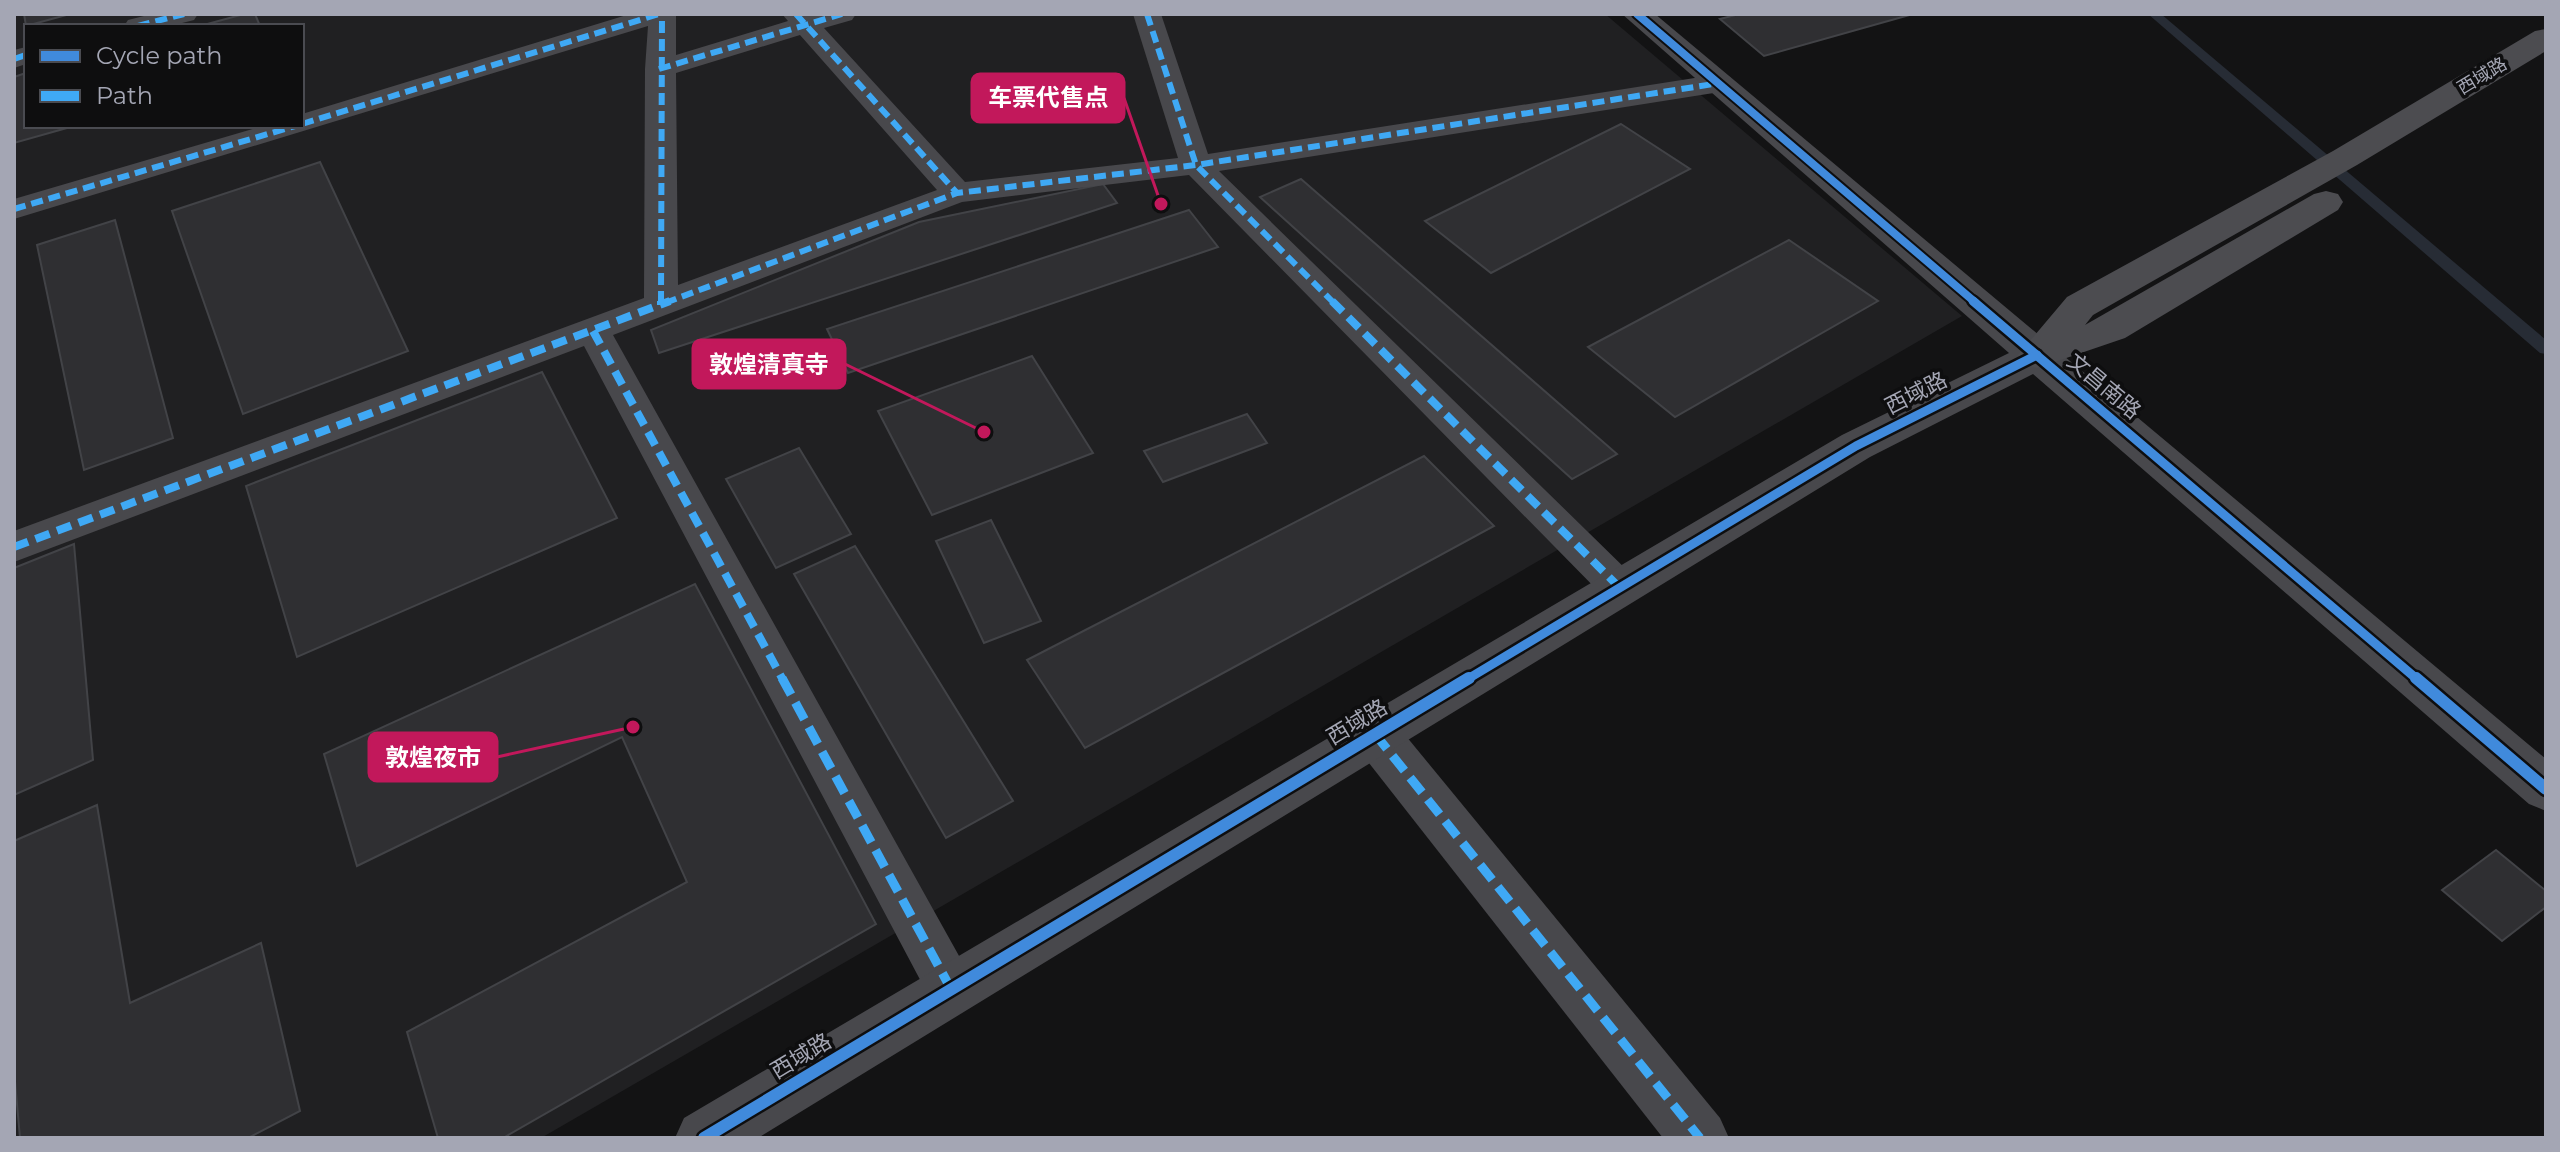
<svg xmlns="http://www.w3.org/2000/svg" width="2560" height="1152" font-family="Montserrat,'Noto Sans SC',sans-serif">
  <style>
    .built { fill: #202022; fill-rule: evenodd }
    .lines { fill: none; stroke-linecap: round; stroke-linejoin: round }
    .stream { fill: #272c35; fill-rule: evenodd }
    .building { fill: #2f2f32; stroke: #424347; stroke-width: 2 }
    .pedestrian { fill: #48484c; fill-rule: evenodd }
    .minor { fill: #48484c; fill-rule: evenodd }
    .tertiary { fill: #48484c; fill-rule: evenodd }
    .secondary { fill: #4c4c50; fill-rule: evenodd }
    .quiet-far2 { stroke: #3fa9f5; stroke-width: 6; stroke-dasharray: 12 6; stroke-linecap: butt }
    .quiet-far1 { stroke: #3fa9f5; stroke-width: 8; stroke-dasharray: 15 8; stroke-linecap: butt }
    .quiet { stroke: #3fa9f5; stroke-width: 9; stroke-dasharray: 19 9; stroke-linecap: butt }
    .cycleway-far2-casing { stroke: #0e0e0f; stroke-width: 12 }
    .cycleway-far1-casing { stroke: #0e0e0f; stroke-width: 14 }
    .cycleway-casing { stroke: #0e0e0f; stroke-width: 17 }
    .cycleway-far2 { stroke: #408adc; stroke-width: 8 }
    .cycleway-far1 { stroke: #408adc; stroke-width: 9 }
    .cycleway { stroke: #408adc; stroke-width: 12 }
    .labels { text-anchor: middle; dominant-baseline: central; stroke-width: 7; stroke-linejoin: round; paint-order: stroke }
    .far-street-label { font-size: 18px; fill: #a4a6b4; stroke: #0e0e0f }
    .street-label { font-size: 22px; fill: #a4a6b4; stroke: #0e0e0f }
    .leader { fill: none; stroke: #c2185b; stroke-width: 3 }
    .callout-dot { fill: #c2185b; stroke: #0e0e0f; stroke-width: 3 }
    .callout { fill: #c2185b; stroke: #c2185b; stroke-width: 3 }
    .callout-label { font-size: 24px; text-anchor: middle; font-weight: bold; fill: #fff }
  </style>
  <rect width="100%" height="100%" fill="#131314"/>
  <path class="built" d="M 14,14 L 1605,14 L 1962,316 L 541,1138 L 14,1138 ZM 26,26 L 302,26 L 302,126 L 26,126 Z"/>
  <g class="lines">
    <polygon class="stream" points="2148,14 2161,14 2546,340 2546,354 2540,353"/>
  </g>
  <g class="building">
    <polygon points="24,14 70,14 26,26"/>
    <polygon points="244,14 255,14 260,26 200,26"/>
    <polygon points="1739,14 1913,14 1764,56 1720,19"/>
    <polygon points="26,73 26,126 74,126 14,143 14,77"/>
    <polygon points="1621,124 1690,169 1491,273 1425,221"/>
    <polygon points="320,162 408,351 243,414 172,211"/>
    <polygon points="1301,179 1617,454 1572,479 1260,197"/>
    <polygon points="1103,184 1117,203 659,353 651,330 919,222"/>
    <polygon points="1189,210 1218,247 848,373 827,329"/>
    <polygon points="115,220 173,438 84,470 37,245"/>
    <polygon points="1789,240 1878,301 1675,417 1588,347"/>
    <polygon points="1032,356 1093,453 932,515 878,411"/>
    <polygon points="542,372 617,518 297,657 246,486"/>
    <polygon points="1247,414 1267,443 1163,482 1144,451"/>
    <polygon points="799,448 851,534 776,568 726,479"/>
    <polygon points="1424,456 1494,526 1085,748 1027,660"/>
    <polygon points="991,520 1041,621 984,643 936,541"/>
    <polygon points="74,544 93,760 14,795 14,568"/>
    <polygon points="855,546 1013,801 946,838 794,574"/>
    <polygon points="695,584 876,924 503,1138 438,1138 407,1032 687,882 622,737 357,866 324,754"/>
    <polygon points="97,805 130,1003 261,943 300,1111 248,1138 20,1138 14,1070 14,841"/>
    <polygon points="2496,850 2546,891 2546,907 2502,941 2442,890"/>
  </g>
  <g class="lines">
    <g class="pedestrian">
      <polygon points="152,14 198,14 194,20 170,26 124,26 128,20"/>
      <path d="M 630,14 L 676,14 L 676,55 L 788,21 L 782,14 L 856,14 L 852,20 L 824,28 L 965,182 L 1178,158 L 1133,14 L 1161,14 L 1208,154 L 1720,74 L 1730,77 L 1734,83 L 1730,89 L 1720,92 L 1219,171 L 1634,577 L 1640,588 L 1634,599 L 1620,604 L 1606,599 L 1189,175 L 962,202 L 613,335 L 968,972 L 976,989 L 968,1006 L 951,1013 L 934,1006 L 584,346 L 14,562 L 14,531 L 644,298 L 645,69 L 648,26 L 14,219 L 14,199 L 263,126 L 302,126 L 302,114 ZM 800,35 L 937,190 L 678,285 L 676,73 Z"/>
      <polygon points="26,47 26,64 14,68 14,50"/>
    </g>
    <polygon class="minor" points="1375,713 1392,719 1720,1118 1729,1138 1663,1138 1358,749 1351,734 1358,719"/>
    <polygon class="tertiary" points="1622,14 1655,14 2546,759 2546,811 2529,804 2033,374 1870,457 758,1138 675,1138 684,1118 1842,435 2009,353"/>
    <polygon class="secondary" points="2546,29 2546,51 2357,165 2093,315 2085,325 2314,194 2326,191 2338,194 2343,202 2338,210 2125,338 2037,368 2023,364 2018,355 2067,297 2333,151 2535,31"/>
    <g class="quiet-far2">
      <polyline points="796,14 957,193"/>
      <polyline points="1147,14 1196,165 1334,303"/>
      <polyline points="138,26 184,14"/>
      <polyline points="14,59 26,55"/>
      <polyline points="659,69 842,14"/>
      <polyline points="302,124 659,14"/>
      <polyline points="14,209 295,126"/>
      <polyline points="661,303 662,14"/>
      <polyline points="665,303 957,193 1196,165 1720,83"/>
    </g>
    <g class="quiet-far1">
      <polyline points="1332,301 1620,588"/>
      <polyline points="661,305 661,301"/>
      <polyline points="593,331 783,680"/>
      <polyline points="14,547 670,301"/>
    </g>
    <g class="quiet">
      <polyline points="782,678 951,989"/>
      <polyline points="1375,734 1700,1138"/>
    </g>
    <g class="cycleway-far2-casing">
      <polyline id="cycleway-far2" points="1637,14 1976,303"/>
    </g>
    <g class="cycleway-far1-casing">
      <g id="cycleway-far1">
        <polyline points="1973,301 2418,680"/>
        <polyline points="1466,680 1856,446 2037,355"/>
      </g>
    </g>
    <g class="cycleway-casing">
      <g id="cycleway">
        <polyline points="2416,678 2546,789"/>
        <polyline points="704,1138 1469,678"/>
      </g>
    </g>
    <use href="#cycleway-far2" class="cycleway-far2"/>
    <use href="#cycleway-far1" class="cycleway-far1"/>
    <use href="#cycleway" class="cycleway"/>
  </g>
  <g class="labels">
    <g class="far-street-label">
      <text transform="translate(2482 76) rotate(-31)">西域路</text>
    </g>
    <g class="street-label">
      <text transform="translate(2104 386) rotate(40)">文昌南路</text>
      <text transform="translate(1916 393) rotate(-27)">西域路</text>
      <text transform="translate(1357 722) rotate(-31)">西域路</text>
      <text transform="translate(801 1056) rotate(-31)">西域路</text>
    </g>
  </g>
  <path class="leader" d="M1161 204L1124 98M984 432L845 364M633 727L497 757"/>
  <g class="callout-dot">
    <circle cx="1161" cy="204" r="8"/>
    <circle cx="984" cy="432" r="8"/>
    <circle cx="633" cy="727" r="8"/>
  </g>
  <g class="callout">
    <rect x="972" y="74" width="152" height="48" rx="8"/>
    <rect x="693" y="340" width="152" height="48" rx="8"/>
    <rect x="369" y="733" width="128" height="48" rx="8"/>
  </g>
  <g class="callout-label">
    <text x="1048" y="106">车票代售点</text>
    <text x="769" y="373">敦煌清真寺</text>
    <text x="433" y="766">敦煌夜市</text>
  </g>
  <rect width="2560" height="1152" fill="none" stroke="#a4a6b4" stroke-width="32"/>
  <rect x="24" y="24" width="280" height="104" fill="#0e0e0f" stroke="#4a4b51" stroke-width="2"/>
  <rect x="40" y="50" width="40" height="12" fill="#408adc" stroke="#4a4b51" stroke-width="2"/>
  <text x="96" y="64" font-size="24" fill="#a4a6b4">Cycle path</text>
  <rect x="40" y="90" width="40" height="12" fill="#3fa9f5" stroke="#4a4b51" stroke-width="2"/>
  <text x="96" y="104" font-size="24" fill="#a4a6b4">Path</text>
</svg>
